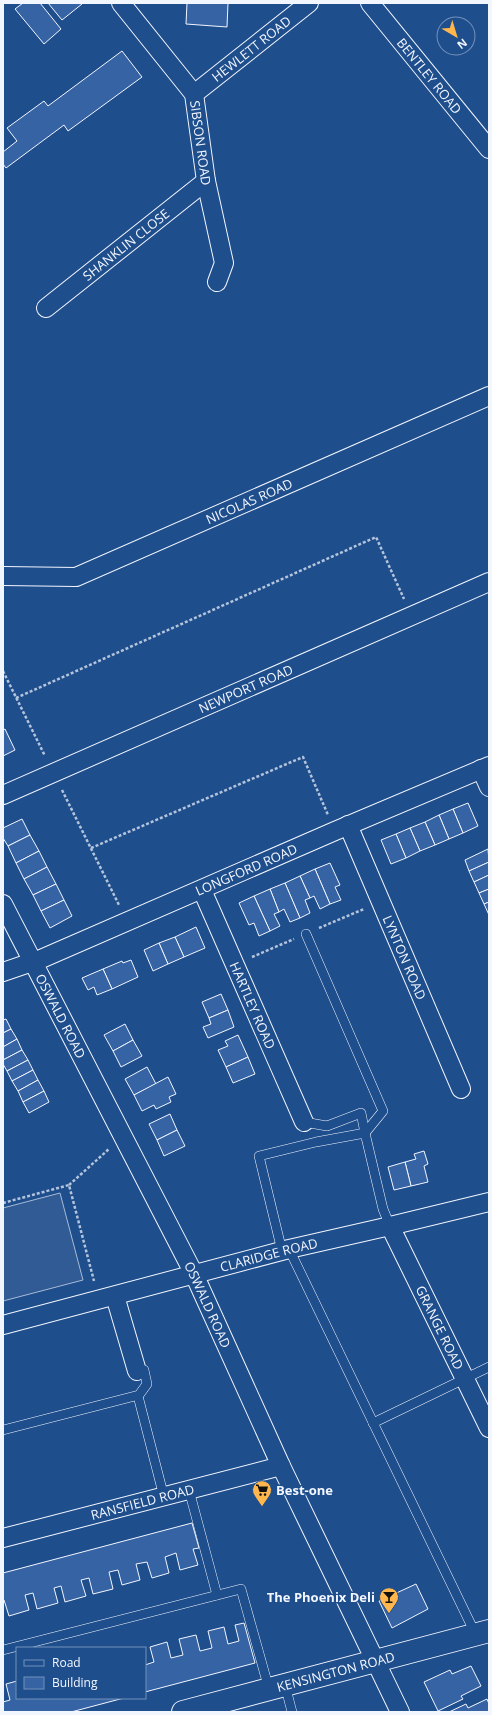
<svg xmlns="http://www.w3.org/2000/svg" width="492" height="1715" font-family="'Open Sans',sans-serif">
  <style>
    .built { fill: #305b95; stroke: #a8bbd7 }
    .building { fill: #3563a3; stroke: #f2f6ff }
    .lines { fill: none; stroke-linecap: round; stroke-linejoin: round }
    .service-casing { stroke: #f2f6ff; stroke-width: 10 }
    .minor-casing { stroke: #f2f6ff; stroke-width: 20 }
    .tertiary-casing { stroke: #f2f6ff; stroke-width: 24 }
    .path { stroke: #b3c4dc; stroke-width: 2.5; stroke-dasharray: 3 2; stroke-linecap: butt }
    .service { stroke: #1f4e8c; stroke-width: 9 }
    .minor { stroke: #1f4e8c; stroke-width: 18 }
    .tertiary { stroke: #1f4e8c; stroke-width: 22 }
    .labels { text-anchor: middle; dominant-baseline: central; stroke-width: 3; stroke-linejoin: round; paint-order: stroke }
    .street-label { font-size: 13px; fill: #f2f6ff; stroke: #1f4e8c }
    .poi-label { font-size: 13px; font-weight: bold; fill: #f2f6ff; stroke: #1f4e8c; text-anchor: start }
  </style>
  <rect width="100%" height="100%" fill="#1f4e8c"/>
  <polygon class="built" points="60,1193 83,1280 3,1301 3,1208"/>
  <g class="building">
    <polygon points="23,3 40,3 61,29 44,44 15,9"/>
    <polygon points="48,3 81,3 82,4 62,20"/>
    <polygon points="187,3 228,3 227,27 186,24"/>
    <polygon points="122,51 142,77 68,131 64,125 6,168 3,164 3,152 17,141 7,128 44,101 48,106"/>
    <polygon points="5,729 15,750 3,756 3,730"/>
    <polygon points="468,803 478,826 463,833 453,809"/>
    <polygon points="453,809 463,833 449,839 439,815"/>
    <polygon points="439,815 449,839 435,845 425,822"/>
    <polygon points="22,819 30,835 8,846 3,838 3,828"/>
    <polygon points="425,822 435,845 420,851 410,828"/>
    <polygon points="410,828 420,851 406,858 396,834"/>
    <polygon points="396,834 406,858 391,864 381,840"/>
    <polygon points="30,835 39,851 16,863 8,846"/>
    <polygon points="488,849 489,862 469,871 465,860"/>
    <polygon points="39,851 47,867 24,879 16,863"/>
    <polygon points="489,862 489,875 474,882 469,871"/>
    <polygon points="330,863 340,885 335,887 341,900 330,904 315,869"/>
    <polygon points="47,867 56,884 33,895 24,879"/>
    <polygon points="315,869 330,904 320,909 314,896 310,898 300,876"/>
    <polygon points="489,875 489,889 479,893 474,882"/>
    <polygon points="300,876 310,898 305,900 310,913 300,918 285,883"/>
    <polygon points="285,883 300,918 290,922 284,909 279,912 270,889"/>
    <polygon points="56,884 64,900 41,911 33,895"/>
    <polygon points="270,889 279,912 274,914 280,926 270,931 254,896"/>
    <polygon points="489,889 489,902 484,904 479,893"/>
    <polygon points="254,896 270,931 259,936 254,923 249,925 239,903"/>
    <polygon points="64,900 72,916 50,928 41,911"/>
    <polygon points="489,902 489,915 484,904"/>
    <polygon points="196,927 205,948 184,957 175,937"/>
    <polygon points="175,937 184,957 168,964 159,943"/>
    <polygon points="159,943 168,964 153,971 144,950"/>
    <polygon points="131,960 138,977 112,989 103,969 122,961 123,963"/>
    <polygon points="103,969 112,989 97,995 94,987 88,990 82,978"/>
    <polygon points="221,994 228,1010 209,1018 202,1002"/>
    <polygon points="228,1010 234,1027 208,1038 203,1027 211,1024 209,1018"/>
    <polygon points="6,1019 11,1029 3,1033 3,1020"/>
    <polygon points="125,1024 133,1040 113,1051 104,1035"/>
    <polygon points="11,1029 17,1039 3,1047 3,1033"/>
    <polygon points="238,1035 248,1057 226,1067 218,1050 228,1046 225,1041"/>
    <polygon points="17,1039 22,1050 3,1060 3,1047"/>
    <polygon points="133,1040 142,1056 121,1067 113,1051"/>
    <polygon points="22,1050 28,1060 7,1071 3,1064 3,1060"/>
    <polygon points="248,1057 255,1074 233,1083 226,1067"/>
    <polygon points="28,1060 33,1070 12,1081 7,1071"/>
    <polygon points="147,1067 156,1084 134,1095 125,1079"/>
    <polygon points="33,1070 38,1080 18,1091 12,1081"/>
    <polygon points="168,1077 176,1094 169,1097 171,1102 156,1109 154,1105 142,1111 134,1095"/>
    <polygon points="38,1080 44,1091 23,1102 18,1091"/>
    <polygon points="44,1091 49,1102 29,1113 23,1102"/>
    <polygon points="170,1114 177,1130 157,1140 149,1124"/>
    <polygon points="177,1130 185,1146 164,1156 157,1140"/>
    <polygon points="424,1151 428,1164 424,1166 428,1182 411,1186 405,1162 416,1159 414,1154"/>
    <polygon points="405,1162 411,1186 394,1190 388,1167"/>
    <polygon points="192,1523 199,1548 193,1549 198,1565 180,1570 176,1553 165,1557 169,1573 152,1578 147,1562 136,1564 140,1580 122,1585 118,1570 109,1572 113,1589 93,1594 89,1578 81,1580 86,1596 65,1602 61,1586 54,1588 58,1603 37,1609 33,1593 25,1595 29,1610 9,1616 4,1600 3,1600 3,1573"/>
    <polygon points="416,1584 428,1609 392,1628 379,1601"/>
    <polygon points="244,1623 255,1663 145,1692 145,1665 154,1662 150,1647 167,1642 171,1658 183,1655 179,1639 196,1635 200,1651 212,1648 208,1631 224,1627 228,1644 239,1641 235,1625"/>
    <polygon points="471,1666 481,1686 461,1696 463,1699 438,1711 424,1682 450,1670 452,1674"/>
    <polygon points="17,1681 17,1698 124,1698 71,1712 3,1712 3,1702 10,1700 6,1684"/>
    <polygon points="487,1699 489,1704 489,1712 449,1712 466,1704 468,1708"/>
  </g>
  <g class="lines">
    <g class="service-casing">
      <g id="service">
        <polyline points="306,934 383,1111 365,1133"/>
        <polyline points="304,1122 327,1126 361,1113 365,1133"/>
        <polyline points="289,1249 476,1635"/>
        <polyline points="282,1251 259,1156 316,1142 365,1133 383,1209 390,1226"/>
        <polyline points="138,1396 164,1497"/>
        <polyline points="373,1423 489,1367"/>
        <polyline points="3,1430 139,1395 147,1384 144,1370 138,1371"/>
        <polyline points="189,1490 217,1595"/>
        <polyline points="3,1650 241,1589 269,1689"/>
        <polyline points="285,1685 292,1712"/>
      </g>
    </g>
    <g class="minor-casing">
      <g id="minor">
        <path id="s1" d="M 121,3 L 194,94 L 206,181 L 224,263 L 217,282"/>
        <path id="s2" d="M 370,3 L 489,149"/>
        <path id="s3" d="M 194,94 L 309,3"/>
        <path id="s4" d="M 46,308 L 206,181"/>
        <path id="s5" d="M 3,576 L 76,577 L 489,396"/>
        <polyline points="481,769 489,787"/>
        <path id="s6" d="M 3,795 L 489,582"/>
        <path id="s7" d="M 348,825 L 461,1089"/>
        <path id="s8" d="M 202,890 L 304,1122"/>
        <path id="s9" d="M 3,904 L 194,1274 L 281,1466 L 400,1712"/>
        <path id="s10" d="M 3,972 L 41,959 L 335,831 L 489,766"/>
        <path id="s11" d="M 390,1226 L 489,1428"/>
        <polyline points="115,1296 137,1371"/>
        <path id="s12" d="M 3,1325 L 289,1249 L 390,1226 L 489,1202"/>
        <path id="s13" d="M 3,1538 L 281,1466"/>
      </g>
    </g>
    <g class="tertiary-casing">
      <g id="tertiary">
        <path id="s14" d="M 183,1712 L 489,1631"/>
      </g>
    </g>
    <g class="path">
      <polyline points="3,671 45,756"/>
      <polyline points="16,698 376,537 404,599"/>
      <polyline points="62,790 119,905"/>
      <polyline points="91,848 303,757 328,815"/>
      <polyline points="319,928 364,909"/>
      <polyline points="252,957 294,939"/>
      <polyline points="69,1185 109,1149"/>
      <polyline points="3,1203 69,1185 94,1281"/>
    </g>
    <use href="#service" class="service"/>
    <use href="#minor" class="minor"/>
    <use href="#tertiary" class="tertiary"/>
  </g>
  <defs>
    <g id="supermarket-pin" transform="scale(1)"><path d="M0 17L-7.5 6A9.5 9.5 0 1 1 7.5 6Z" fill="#ffb74d" stroke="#1f4e8c"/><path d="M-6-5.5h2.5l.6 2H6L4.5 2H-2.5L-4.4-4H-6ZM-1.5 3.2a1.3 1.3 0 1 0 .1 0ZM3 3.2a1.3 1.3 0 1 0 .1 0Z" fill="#111"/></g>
    <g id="bar-pin" transform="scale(1)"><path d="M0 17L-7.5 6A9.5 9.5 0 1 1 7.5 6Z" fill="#ffb74d" stroke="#1f4e8c"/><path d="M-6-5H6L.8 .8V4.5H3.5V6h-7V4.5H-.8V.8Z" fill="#111"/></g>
  </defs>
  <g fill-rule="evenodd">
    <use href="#supermarket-pin" x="262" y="1490"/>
    <use href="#bar-pin" x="389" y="1597"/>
  </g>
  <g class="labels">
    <g class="street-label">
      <text stroke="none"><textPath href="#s3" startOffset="73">HEWLETT ROAD</textPath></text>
      <text stroke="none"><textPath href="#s2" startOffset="94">BENTLEY ROAD</textPath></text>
      <text stroke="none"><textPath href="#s1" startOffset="166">SIBSON ROAD</textPath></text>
      <text stroke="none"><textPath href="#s4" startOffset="102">SHANKLIN CLOSE</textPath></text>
      <text stroke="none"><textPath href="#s5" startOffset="262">NICOLAS ROAD</textPath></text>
      <text stroke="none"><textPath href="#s6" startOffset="265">NEWPORT ROAD</textPath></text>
      <text stroke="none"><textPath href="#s10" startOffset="264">LONGFORD ROAD</textPath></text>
      <text stroke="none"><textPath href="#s7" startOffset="144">LYNTON ROAD</textPath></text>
      <text stroke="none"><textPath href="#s8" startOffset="126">HARTLEY ROAD</textPath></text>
      <text stroke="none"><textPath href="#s9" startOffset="126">OSWALD ROAD</textPath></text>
      <text stroke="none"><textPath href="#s12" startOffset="275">CLARIDGE ROAD</textPath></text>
      <text stroke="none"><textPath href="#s9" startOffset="450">OSWALD ROAD</textPath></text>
      <text stroke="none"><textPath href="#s11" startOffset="113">GRANGE ROAD</textPath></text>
      <text stroke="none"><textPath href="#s13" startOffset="144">RANSFIELD ROAD</textPath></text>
      <text stroke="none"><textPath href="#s14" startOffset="158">KENSINGTON ROAD</textPath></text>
    </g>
    <g class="poi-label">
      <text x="276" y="1490">Best-one</text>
      <text x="375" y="1597" text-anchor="end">The Phoenix Deli</text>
    </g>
  </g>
  <rect width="492" height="1715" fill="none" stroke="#f2f6ff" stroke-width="8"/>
  <rect x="16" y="1647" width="130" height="52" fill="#1f4e8c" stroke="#7391ba"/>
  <rect x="24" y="1660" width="20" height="6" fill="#1f4e8c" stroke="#7391ba"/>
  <text x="52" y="1667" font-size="12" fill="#f2f6ff">Road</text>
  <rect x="24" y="1677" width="20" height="12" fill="#3563a3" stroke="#7391ba"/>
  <text x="52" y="1687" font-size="12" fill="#f2f6ff">Building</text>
  <g transform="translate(456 36) rotate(142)"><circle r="19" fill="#1f4e8c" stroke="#7391ba"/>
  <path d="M0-3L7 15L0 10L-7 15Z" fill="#ffb74d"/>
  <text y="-6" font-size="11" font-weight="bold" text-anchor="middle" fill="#f2f6ff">N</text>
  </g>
</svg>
